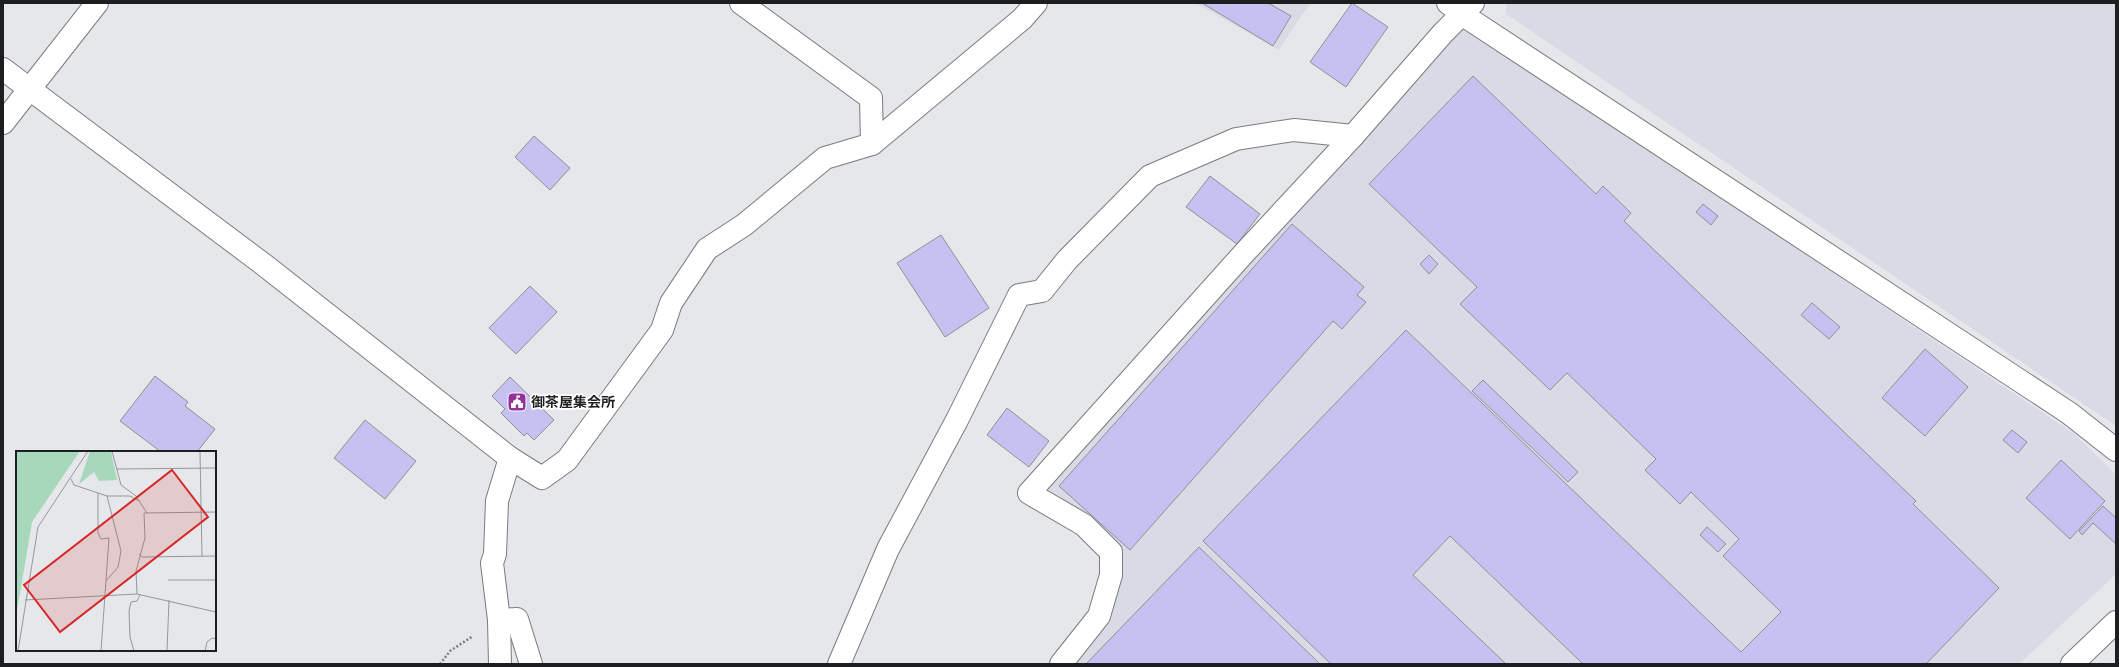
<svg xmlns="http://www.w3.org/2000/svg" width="2119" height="667" font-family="'Roboto Serif','Noto Sans JP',serif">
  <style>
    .built { fill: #d8dbe5 }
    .building { fill: #c5c2f2; stroke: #909093 }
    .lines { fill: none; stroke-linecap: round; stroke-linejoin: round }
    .minor-casing { stroke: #7a7b7e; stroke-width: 24 }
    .path { stroke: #7d7e80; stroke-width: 2.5; stroke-dasharray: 2 2; stroke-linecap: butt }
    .minor { stroke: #fff; stroke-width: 22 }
    .labels { text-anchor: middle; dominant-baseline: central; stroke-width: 3.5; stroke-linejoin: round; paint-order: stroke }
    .poi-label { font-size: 14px; font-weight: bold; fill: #1d1e1f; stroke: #fff; text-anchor: start }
    .inset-road { fill: none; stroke: #969799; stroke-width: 1 }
    .view { fill: #d62828; fill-opacity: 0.15; stroke: #d62828; stroke-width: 2 }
    .inset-edge { fill: none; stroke: #1d1e1f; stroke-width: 2 }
  </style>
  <rect width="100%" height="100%" fill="#e6e7ea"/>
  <g class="built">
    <polygon points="1195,3 1311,3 1301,16 1279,50"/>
    <polygon points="1506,3 2116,3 2116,426 1506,14"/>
    <polygon points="1462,25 2076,435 2116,475 2116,573 2113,577 2019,664 1074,664 1121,566 1040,487"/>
  </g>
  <g class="building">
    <polygon points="1202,3 1268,3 1291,16 1273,46"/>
    <polygon points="1352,3 1388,27 1346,87 1310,62"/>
    <polygon points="1473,76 1596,194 1603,186 1631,213 1624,221 1916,501 1913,504 1999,588 1926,664 1583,664 1450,536 1413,575 1506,664 1331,664 1203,541 1406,330 1741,652 1781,612 1723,556 1739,539 1691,492 1680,504 1645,470 1656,459 1567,373 1550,390 1460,304 1477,287 1369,184"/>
    <polygon points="534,136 570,168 550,190 515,157"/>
    <polygon points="1210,176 1260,214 1237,244 1186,207"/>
    <polygon points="1703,204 1718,216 1711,225 1696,212"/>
    <polygon points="1292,224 1364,287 1357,295 1366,302 1342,329 1333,321 1130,550 1059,486"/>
    <polygon points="941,235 989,308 945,337 897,263"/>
    <polygon points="1429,255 1438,264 1429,274 1420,264"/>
    <polygon points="530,286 557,312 516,354 489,328"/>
    <polygon points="1812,303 1840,327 1829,339 1801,315"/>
    <polygon points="1925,349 1968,387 1925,436 1882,398"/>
    <polygon points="155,376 188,402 185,406 215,429 197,452 161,452 120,421"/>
    <polygon points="510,377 554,420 534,440 527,433 524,436 501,413 505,409 492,396"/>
    <polygon points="1483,380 1578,472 1568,482 1472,391"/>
    <polygon points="1007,408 1049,441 1029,467 987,435"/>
    <polygon points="365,420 416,461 385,499 334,458"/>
    <polygon points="2012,430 2027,442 2018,453 2003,440"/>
    <polygon points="2061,460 2105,501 2070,539 2026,498"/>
    <polygon points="2103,506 2116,518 2116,544 2093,523 2082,535 2079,531"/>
    <polygon points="1707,527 1726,544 1718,552 1700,535"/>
    <polygon points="1199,547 1320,664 1086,664"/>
  </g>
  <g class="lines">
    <g class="minor-casing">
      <g id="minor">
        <polyline points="741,3 871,98 872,144"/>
        <polyline points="1448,3 1463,15 2069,413 2116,450"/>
        <polyline points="3,69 263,264 510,458 542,478 567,460 662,330 671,303 707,249 744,225 825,158 872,144 1022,19 1036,3"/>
        <polyline points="3,123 97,3"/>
        <polyline points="499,620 517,619 531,664"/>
        <polyline points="500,664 499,620 492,563 495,554 497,501 510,458"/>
        <polyline points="839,664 888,549 957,420 1019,295 1042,291 1067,260 1150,176 1236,139 1294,130 1353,136"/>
        <polyline points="1061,664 1099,616 1111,575 1111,552 1084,525 1029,493 1246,251 1353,136 1443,33 1473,3"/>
        <polyline points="2072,664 2116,622"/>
      </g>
    </g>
    <polyline class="path" points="440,664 450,651 473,636"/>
    <use href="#minor" class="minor"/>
  </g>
  <defs>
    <g id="civic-square" transform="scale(1)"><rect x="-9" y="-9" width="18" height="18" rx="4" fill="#953299" stroke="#fff"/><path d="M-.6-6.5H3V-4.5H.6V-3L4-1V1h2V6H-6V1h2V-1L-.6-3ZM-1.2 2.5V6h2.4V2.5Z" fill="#fff"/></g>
  </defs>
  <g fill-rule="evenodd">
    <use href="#civic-square" x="517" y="402"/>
  </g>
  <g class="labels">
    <g class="poi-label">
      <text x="531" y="402">御茶屋集会所</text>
    </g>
  </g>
  <g transform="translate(16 451)">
    <rect width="200" height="200" fill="#e6e7ea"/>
    <path d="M 0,0 L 64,0 L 16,71 L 0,166 ZM 74,0 L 95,0 L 101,29 L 83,30 L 78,21 L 63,33 Z" fill="#a7d8bc"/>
    <path class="inset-road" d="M 96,0 L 105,34 L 120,45 L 131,62M 184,0 L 186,105M 101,18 L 200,17M 55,28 L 58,34 L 91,45 L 114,45 L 123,50M 82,42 L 82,82 L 85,88 L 93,87 L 85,200M 123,103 L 126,106 L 200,105M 152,129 L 200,129M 90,130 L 102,116 L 105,100 L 91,45M 121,143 L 120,120 L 129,87 L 128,62 L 200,61M 9,149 L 121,143 L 200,161M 2,200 L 22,76 L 72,0M 118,200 L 114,186 L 113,160 L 115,151 L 121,150 L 124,144M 151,200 L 153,149M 189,200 L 191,191 L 196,187 L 200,188"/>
    <path class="view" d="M 156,19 L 192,66 L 44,181 L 8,134 Z"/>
    <rect width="200" height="200" class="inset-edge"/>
  </g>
  <rect width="2119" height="667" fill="none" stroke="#1d1e1f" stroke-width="8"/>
</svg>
